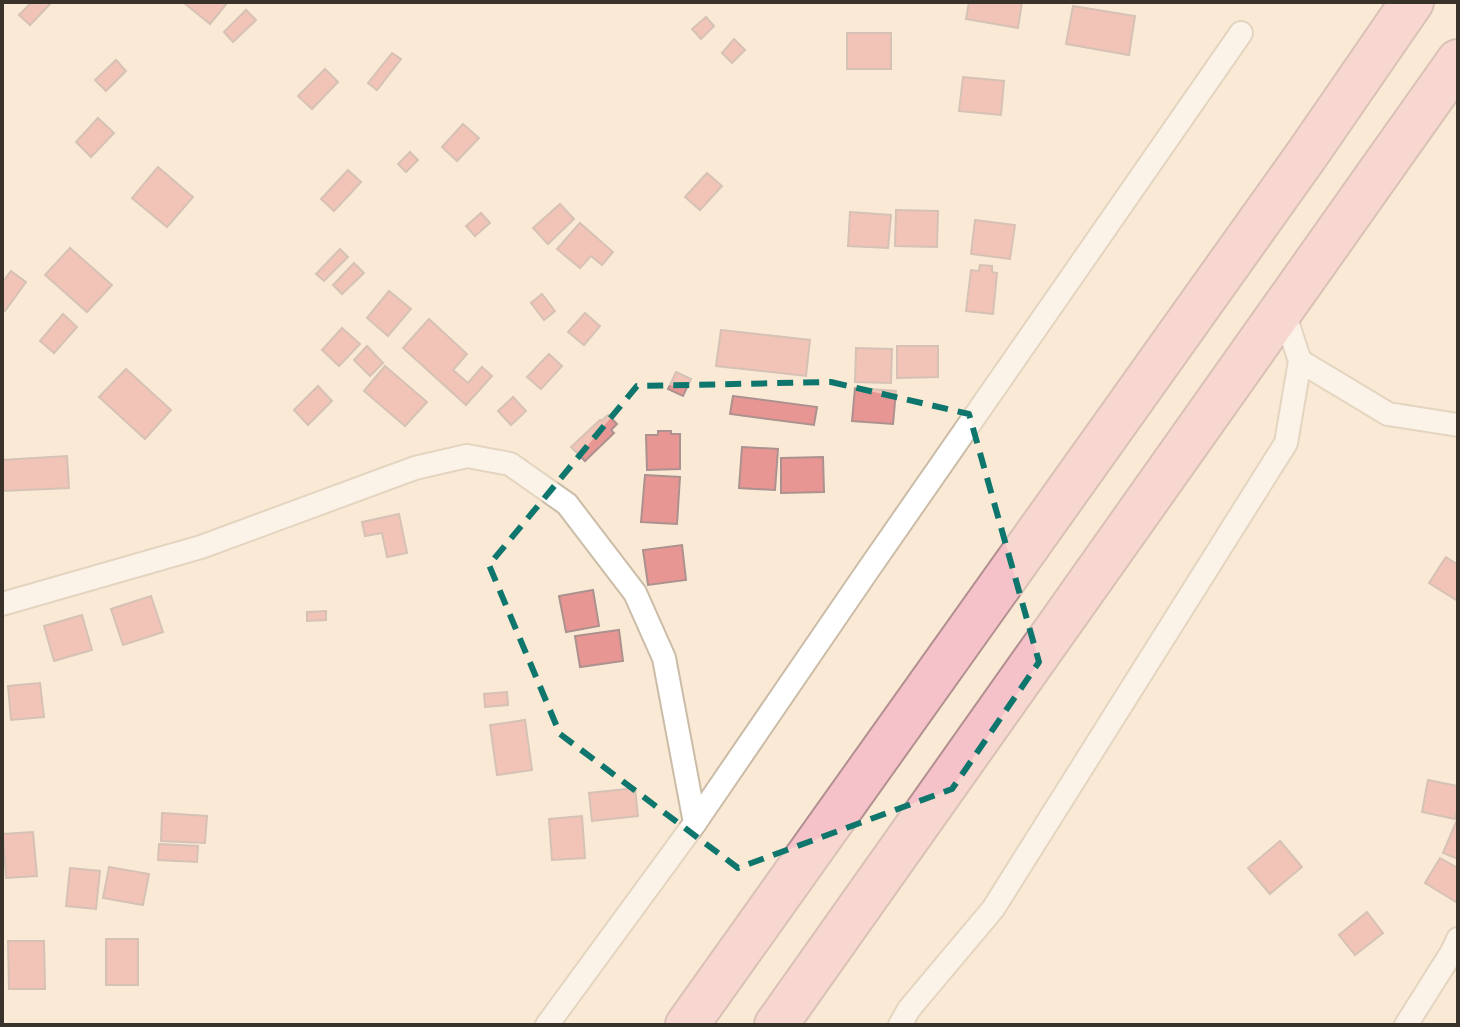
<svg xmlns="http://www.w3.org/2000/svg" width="1460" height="1027" font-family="Poppins,sans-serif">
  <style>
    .building { fill: #e89693; stroke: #ac918f; stroke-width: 2 }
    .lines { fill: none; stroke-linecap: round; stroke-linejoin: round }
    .street-casing { stroke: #cbbca7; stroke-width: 26 }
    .highway-casing { stroke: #b29091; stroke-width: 46 }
    .street { stroke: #fff; stroke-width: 22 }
    .highway { stroke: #f4c2c8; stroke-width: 42 }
    .marked { fill: none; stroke: #0f766e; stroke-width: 6; stroke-dasharray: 16 10; stroke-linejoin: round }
  </style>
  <rect width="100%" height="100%" fill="#faead5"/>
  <g class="building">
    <polygon points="32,2 52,2 30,25 19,15"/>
    <polygon points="183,2 228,2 210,24"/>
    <polygon points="969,2 1022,2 1018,28 966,19"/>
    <polygon points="1073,6 1135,16 1129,55 1066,44"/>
    <polygon points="246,10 256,20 233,42 224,32"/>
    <polygon points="706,17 714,26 701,39 692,29"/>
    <rect x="847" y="33" width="44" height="36"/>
    <polygon points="734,39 745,50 732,63 722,53"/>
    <polygon points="392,53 401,59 377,90 368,83"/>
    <polygon points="116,60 126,71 106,91 95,80"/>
    <polygon points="325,69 338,82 312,109 298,96"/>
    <polygon points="963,77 1004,81 1001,115 959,111"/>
    <polygon points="98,118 114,133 91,157 76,142"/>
    <polygon points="463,124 479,138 457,161 442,147"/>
    <polygon points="410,152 418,160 406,172 398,164"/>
    <polygon points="158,167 193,197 167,227 132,198"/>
    <polygon points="348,170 361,182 334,211 321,199"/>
    <polygon points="707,173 722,186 700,210 685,197"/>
    <polygon points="560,204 574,219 548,244 533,228"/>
    <polygon points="896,210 938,211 937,247 895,246"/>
    <polygon points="850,212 891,215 888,248 848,246"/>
    <polygon points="481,213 490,223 475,236 466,226"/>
    <polygon points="975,220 1015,225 1010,259 971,254"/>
    <polygon points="580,223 613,252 602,265 591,256 580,268 557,249"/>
    <polygon points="70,248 112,285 87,312 45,275"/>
    <polygon points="340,249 348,257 324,281 316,274"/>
    <polygon points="354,263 364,273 342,294 333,285"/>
    <polygon points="980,265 992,266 992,272 997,273 993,314 966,311 971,270 979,271"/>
    <polygon points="11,271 26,282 5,311 2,309 2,283"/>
    <polygon points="389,291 411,309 388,336 367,318"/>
    <polygon points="542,294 555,311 544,320 531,303"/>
    <polygon points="585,313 600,326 584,345 568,332"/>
    <polygon points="63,314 77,327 54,353 40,341"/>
    <polygon points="429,319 467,354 453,370 468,383 482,367 492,376 466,405 403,348"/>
    <polygon points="342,328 360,344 339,366 322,350"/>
    <polygon points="721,330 810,340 806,376 716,366"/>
    <polygon points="367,346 383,363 370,376 354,360"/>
    <polygon points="897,346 938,346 938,377 897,378"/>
    <polygon points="856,348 892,349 891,383 855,382"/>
    <polygon points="549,354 562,366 541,389 527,377"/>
    <polygon points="385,366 427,402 405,426 364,391"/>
    <polygon points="126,369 171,410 145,439 99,397"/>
    <polygon points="676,372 691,379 683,396 668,389"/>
    <polygon points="318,386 332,401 308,425 294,410"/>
    <polygon points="855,388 896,391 893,424 852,421"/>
    <polygon points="733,396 817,407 814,425 730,414"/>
    <polygon points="513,397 526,411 511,425 498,411"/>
    <polygon points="608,415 617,424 611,430 614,433 585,461 571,447 600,420 601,421"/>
    <polygon points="658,431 671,431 671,434 680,434 680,469 647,470 646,435 658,435"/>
    <polygon points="742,447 778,449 775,490 739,488"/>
    <polygon points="67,456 69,488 2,491 2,460"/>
    <polygon points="823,457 824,492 781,493 781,458"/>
    <polygon points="645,475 680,477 677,524 641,522"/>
    <polygon points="399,514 407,553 387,557 382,533 365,536 362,522"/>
    <polygon points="682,545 686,580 648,585 643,550"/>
    <polygon points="1446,557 1458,565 1458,597 1456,600 1429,583"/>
    <polygon points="593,590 599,626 566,632 559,596"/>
    <polygon points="151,596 163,632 123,645 111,609"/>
    <polygon points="326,611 326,620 307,621 307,612"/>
    <polygon points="82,615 92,650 54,661 44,626"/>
    <polygon points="619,630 623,661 580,667 575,636"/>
    <polygon points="40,683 44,717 11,720 8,686"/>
    <polygon points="507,692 508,705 485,707 484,694"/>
    <polygon points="525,720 532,770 497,775 490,725"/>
    <polygon points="1428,780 1458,786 1458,805 1455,819 1422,812"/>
    <polygon points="635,788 638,816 592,821 589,793"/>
    <polygon points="162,813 207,816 205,843 161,841"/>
    <polygon points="582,816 585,858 552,860 549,819"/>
    <polygon points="1456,822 1458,822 1458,859 1443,853"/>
    <polygon points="33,832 37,876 6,878 3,834"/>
    <polygon points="1280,841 1302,867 1270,894 1248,868"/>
    <polygon points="159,844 198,846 197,862 158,860"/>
    <polygon points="1440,858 1458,868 1458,899 1456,902 1425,883"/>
    <polygon points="109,867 149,874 143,905 103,898"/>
    <polygon points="70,868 100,871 96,909 66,906"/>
    <polygon points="1367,912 1383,933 1355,955 1339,935"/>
    <rect x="106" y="939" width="32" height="46"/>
    <polygon points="8,941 44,941 45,989 9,989"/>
  </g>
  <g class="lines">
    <g class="street-casing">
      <g id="street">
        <polyline points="1300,361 1388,414 1458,425"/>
        <polyline points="2,604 201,547 415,468 467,456 510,464 567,504 635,593 664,658 695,823"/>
        <polyline points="547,1025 695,823 866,573 1241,33"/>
        <polyline points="900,1025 909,1009 993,909 1286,443 1300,361 1283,310"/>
        <polyline points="1406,1025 1452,952 1458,939"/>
      </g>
    </g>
    <g class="highway-casing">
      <g id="highway">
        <polyline points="687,1025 1308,153 1412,2"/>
        <polyline points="776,1025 1458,61"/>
      </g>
    </g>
    <use href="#street" class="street"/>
    <use href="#highway" class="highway"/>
  </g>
  <path d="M0 0H1460V1027H0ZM 831,382 L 969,414 L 1039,662 L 952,789 L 738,868 L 560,734 L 489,565 L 637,386 Z" fill="#faead5" fill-opacity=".55" fill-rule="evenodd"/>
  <path class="marked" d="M 831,382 L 969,414 L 1039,662 L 952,789 L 738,868 L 560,734 L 489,565 L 637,386 Z"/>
  <rect width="1460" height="1027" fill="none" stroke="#38322a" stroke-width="8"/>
</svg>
